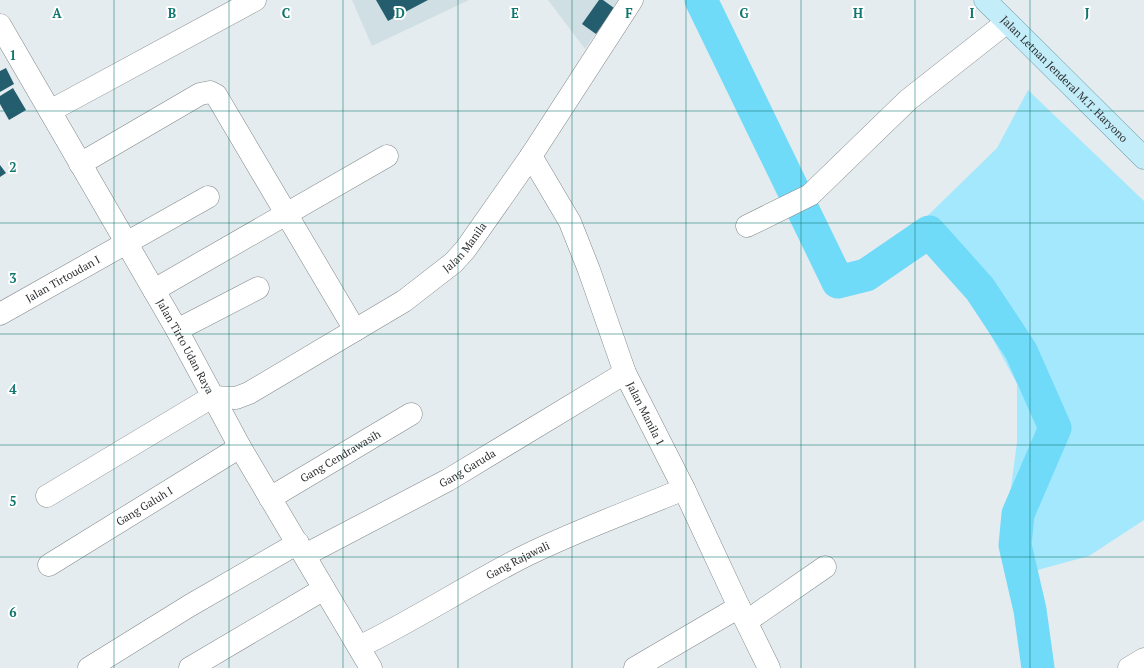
<svg xmlns="http://www.w3.org/2000/svg" width="1144" height="668" font-family="'PT Serif',serif">
  <style>
    .built { fill: #cfdfe4 }
    .green { fill: #a4e8fd }
    .lines { fill: none; stroke-linecap: round; stroke-linejoin: round }
    .river { stroke: #70daf9; stroke-width: 33 }
    .building { fill: #245d6d }
    .minor-casing { stroke: #818789; stroke-width: 23 }
    .major-casing { stroke: #76a3b1; stroke-width: 23 }
    .minor { stroke: #fff; stroke-width: 22 }
    .major { stroke: #c4edfa; stroke-width: 22 }
    .grid { fill: none; stroke: #0f766e; stroke-width: 1; stroke-opacity: 0.55 }
    .labels { text-anchor: middle; dominant-baseline: central; stroke-width: 4; stroke-linejoin: round; paint-order: stroke }
    .street-label { font-size: 11px; fill: #2e3031; stroke: #fff }
    .grid-label { font-size: 13px; text-anchor: middle; font-weight: bold; fill: #0f766e; stroke: #fff; stroke-width: 4; stroke-linejoin: round; paint-order: stroke }
  </style>
  <rect width="100%" height="100%" fill="#e5ecef"/>
  <g class="built">
    <polygon points="352,0 469,0 372,46"/>
    <polygon points="548,0 618,0 585,49"/>
  </g>
  <polygon class="green" points="1028,90 1144,201 1144,520 1089,556 1030,572 1010,495 1017,442 1017,384 979,313 916,227 997,148"/>
  <g class="lines">
    <polyline class="river" points="701,0 838,282 866,275 929,232 980,289 1021,351 1055,428 1018,514 1015,545 1030,610 1038,668"/>
  </g>
  <g class="building">
    <polygon points="376,0 428,0 388,21"/>
    <polygon points="599,0 603,0 614,8 596,34 582,24"/>
    <polygon points="6,68 14,84 0,92 0,71"/>
    <polygon points="13,88 26,110 9,120 0,104 0,96"/>
    <polygon points="0,165 6,173 0,177"/>
  </g>
  <g class="lines">
    <g class="minor-casing">
      <g id="minor">
        <path id="s1" d="M 0,25 L 177,330 L 240,447 L 371,668"/>
        <polyline points="50,111 255,0"/>
        <path id="s2" d="M 531,156 L 570,222 L 589,270 L 625,373 L 684,489 L 739,607 L 769,668"/>
        <polyline points="80,164 200,94 210,92 216,95 355,330"/>
        <polyline points="747,226 810,195 908,100 1007,22"/>
        <polyline points="154,290 387,156"/>
        <path id="s3" d="M 0,314 L 208,197"/>
        <polyline points="177,330 258,288"/>
        <path id="s4" d="M 47,496 L 212,397 L 236,398 L 249,393 L 404,301 L 453,263 L 465,250 L 531,156 L 632,0"/>
        <path id="s5" d="M 270,498 L 411,414"/>
        <path id="s6" d="M 305,555 L 448,480 L 625,373"/>
        <path id="s7" d="M 49,565 L 240,447"/>
        <polyline points="747,621 825,567"/>
        <path id="s8" d="M 359,647 C 414,620 465,587 519,559 C 572,532 629,512 684,489"/>
        <polyline points="89,668 189,606 298,543"/>
        <polyline points="190,668 324,589"/>
        <polyline points="635,668 739,607"/>
        <polyline points="1129,668 1144,659"/>
      </g>
    </g>
    <g class="major-casing">
      <g id="major">
        <path id="s9" d="M 985,0 L 1144,158"/>
      </g>
    </g>
    <use href="#minor" class="minor"/>
    <use href="#major" class="major"/>
  </g>
  <path class="grid" d="M 114,0 L 114,668M 229,0 L 229,668M 343,0 L 343,668M 458,0 L 458,668M 572,0 L 572,668M 686,0 L 686,668M 801,0 L 801,668M 915,0 L 915,668M 1030,0 L 1030,668M 0,111 L 1144,111M 0,223 L 1144,223M 0,334 L 1144,334M 0,445 L 1144,445M 0,557 L 1144,557"/>
  <g class="labels">
    <g class="street-label">
      <text stroke="none"><textPath href="#s9" startOffset="112">Jalan Letnan Jenderal M.T. Haryono</textPath></text>
      <text stroke="none"><textPath href="#s4" startOffset="492">Jalan Manila</textPath></text>
      <text stroke="none"><textPath href="#s3" startOffset="72">Jalan Tirtoudan I</textPath></text>
      <text stroke="none"><textPath href="#s1" startOffset="371">Jalan Tirto Udan Raya</textPath></text>
      <text stroke="none"><textPath href="#s2" startOffset="283">Jalan Manila 1</textPath></text>
      <text stroke="none"><textPath href="#s5" startOffset="82">Gang Cendrawasih</textPath></text>
      <text stroke="none"><textPath href="#s6" startOffset="184">Gang Garuda</textPath></text>
      <text stroke="none"><textPath href="#s7" startOffset="112">Gang Galuh I</textPath></text>
      <text stroke="none"><textPath href="#s8" startOffset="181">Gang Rajawali</textPath></text>
    </g>
  </g>
  <g class="grid-label">
    <text x="57" y="18">A</text>
    <text x="172" y="18">B</text>
    <text x="286" y="18">C</text>
    <text x="400" y="18">D</text>
    <text x="515" y="18">E</text>
    <text x="629" y="18">F</text>
    <text x="744" y="18">G</text>
    <text x="858" y="18">H</text>
    <text x="972" y="18">I</text>
    <text x="1087" y="18">J</text>
    <text x="13" y="60">1</text>
    <text x="13" y="172">2</text>
    <text x="13" y="283">3</text>
    <text x="13" y="394">4</text>
    <text x="13" y="506">5</text>
    <text x="13" y="617">6</text>
  </g>
</svg>
